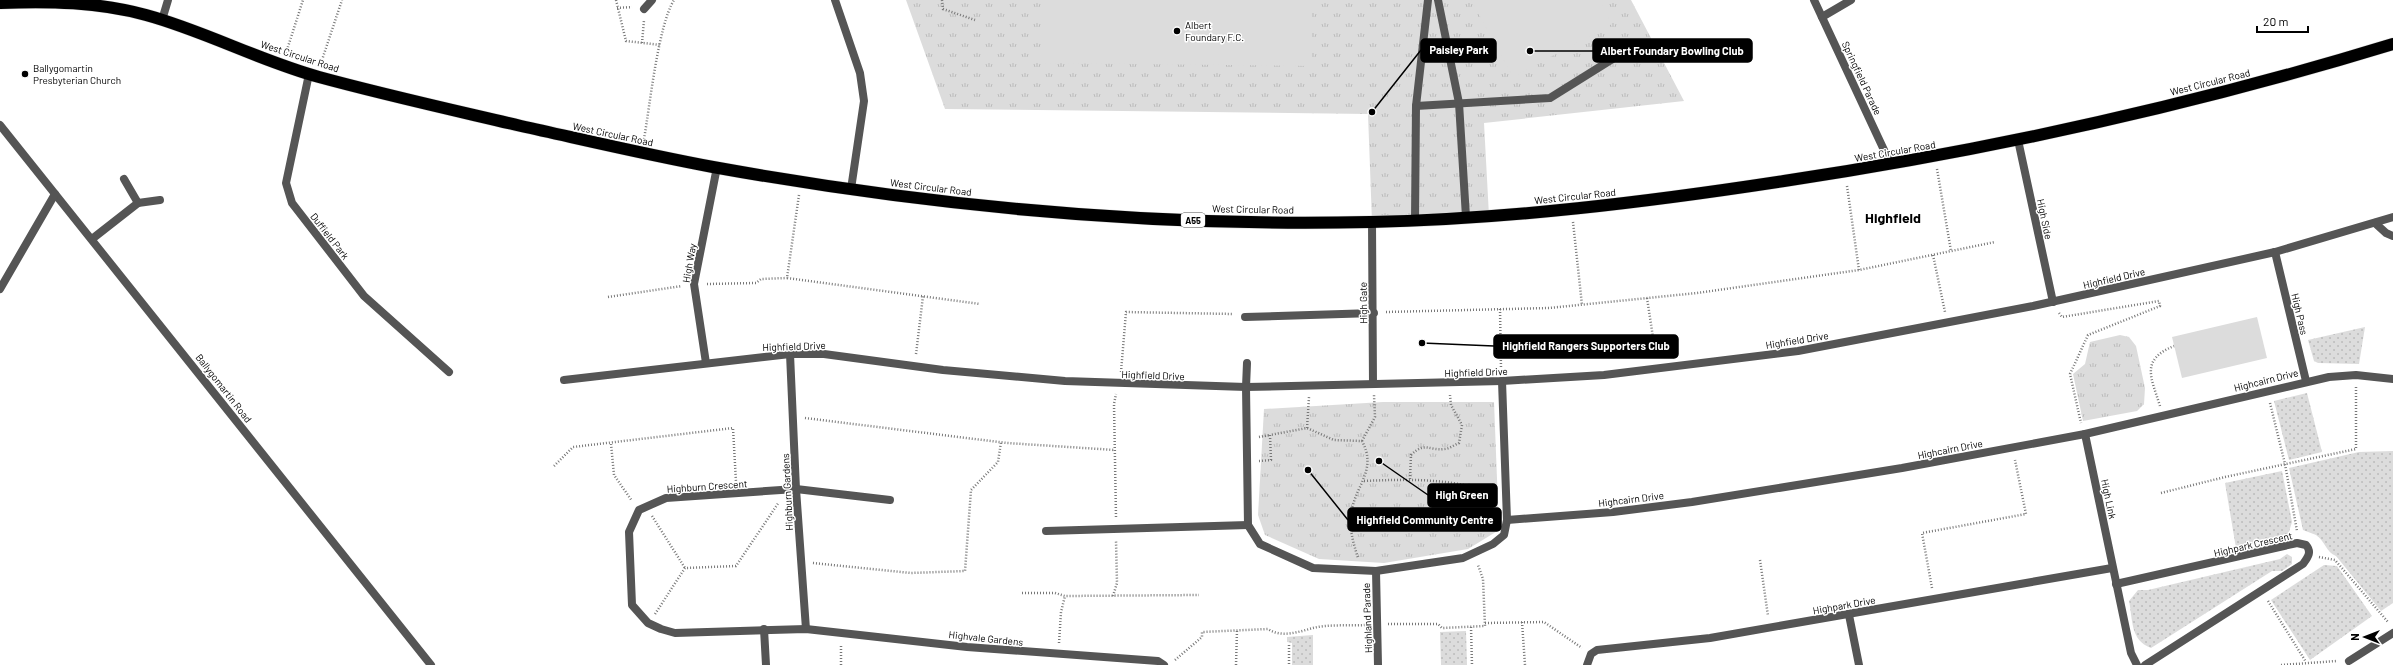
<svg xmlns="http://www.w3.org/2000/svg" width="2393" height="665" font-family="Barlow,sans-serif">
  <style>
    .grass { fill: url(#grass-dots) }
    .park { fill: url(#park-tufts) }
    .pitch { fill: #dcdcdc }
    .lines { fill: none; stroke-linecap: round; stroke-linejoin: round }
    .highway-casing { stroke: #dbdbdb; stroke-width: 13 }
    .path { stroke: #777; stroke-width: 2.5; stroke-dasharray: 1 2; stroke-linecap: butt }
    .lane { stroke: #555; stroke-width: 8 }
    .street { stroke: #555; stroke-width: 8 }
    .highway { stroke: #000; stroke-width: 12 }
    .poi-dot { fill: #000; stroke: #fff; stroke-width: 1.5 }
    .labels { text-anchor: middle; dominant-baseline: central; stroke-width: 3; stroke-linejoin: round; paint-order: stroke }
    .shield { fill: #fff; stroke: #4c4c4c; stroke-width: 1 }
    .shield-label { font-size: 9px; font-weight: bold; fill: #000 }
    .poi-label { font-size: 10px; fill: #000; stroke: #fff; text-anchor: start }
    .street-label { font-size: 10px; fill: #000; stroke: #fff }
    .district-label { font-size: 14px; font-weight: bold; fill: #000; stroke: #fff }
    .leader { fill: none; stroke: #000; stroke-width: 1.5 }
    .callout-dot { fill: #000; stroke: #fff; stroke-width: 1.5 }
    .callout { fill: #000; stroke: #000; stroke-width: 1.5 }
    .callout-label { font-size: 11px; text-anchor: middle; font-weight: bold; fill: #fff }
  </style>
  <defs>
    <pattern id="grass-dots" width="8" height="8" patternUnits="userSpaceOnUse"><rect width="8" height="8" fill="#dcdcdc"/><path d="M2 2h.1M6 6h.1" fill="none" stroke="#bbb" stroke-width="1.8" stroke-linecap="round"/></pattern>
    <pattern id="park-tufts" width="24" height="20" patternUnits="userSpaceOnUse"><rect width="24" height="20" fill="#dcdcdc"/><path d="M3 7l-1-3M5 7V3M7 7l1-3M15 17l-1-3M17 17v-4M19 17l1-3" fill="none" stroke="#bbb"/></pattern>
  </defs>
  <rect width="100%" height="100%" fill="#fff"/>
  <g class="grass">
    <polygon points="2365,327 2359,364 2318,363 2314,361 2308,340"/>
    <polygon points="2307,393 2322,452 2289,460 2274,401"/>
    <path d="M 2393,451 L 2393,603 L 2381,611 L 2336,556 C 2326,552 2325,541 2316,535 C 2312,533 2307,532 2303,530 L 2289,468 L 2359,452 Z"/>
    <polygon points="2282,471 2292,522 2288,535 2236,548 2225,483"/>
    <path d="M 2287,554 L 2292,557 L 2292,564 L 2282,571 L 2272,571 L 2151,648 C 2130,640 2133,620 2129,601 L 2138,590 L 2148,590 L 2280,559 Z"/>
    <polygon points="2324,565 2337,566 2372,616 2310,660 2271,600"/>
    <polygon points="1466,631 1467,665 1441,665 1440,632"/>
    <polygon points="1313,635 1313,665 1292,665 1292,643 1287,642 1287,637"/>
  </g>
  <g class="park">
    <polygon points="906,0 1631,0 1684,101 1484,123 1489,216 1372,222 1368,114 945,109"/>
    <polygon points="2120,335 2129,337 2136,346 2145,388 2144,404 2137,411 2083,421 2073,374 2085,364 2090,342"/>
    <polygon points="1383,402 1494,402 1499,530 1468,549 1384,563 1319,559 1265,535 1258,515 1264,409"/>
  </g>
  <g class="pitch">
    <polygon points="1043,0 1312,0 1312,66 1043,63"/>
    <polygon points="1471,0 1599,0 1612,24 1513,77"/>
    <polygon points="2257,317 2267,358 2182,378 2172,337"/>
  </g>
  <g class="lines">
    <g class="highway-casing">
      <path id="highway" d="M 0,3 C 49,1 98,2 146,15 C 205,31 260,61 319,77 C 385,95 453,110 521,126 C 585,140 648,155 713,167 C 929,206 1150,227 1370,222 C 1509,219 1647,202 1784,181 C 1990,150 2194,105 2393,44"/>
    </g>
    <g class="path">
      <polyline points="616,0 626,41 661,45"/>
      <polyline points="942,0 943,9 975,20"/>
      <polyline points="617,8 632,7"/>
      <polyline points="642,43 644,20"/>
      <polyline points="286,53 303,0"/>
      <polyline points="321,63 342,0"/>
      <path d="M 644,139 C 650,105 658,26 674,0"/>
      <polyline points="1937,169 1951,251"/>
      <polyline points="1847,186 1859,270"/>
      <polyline points="799,195 787,278 980,304"/>
      <polyline points="1573,222 1582,305"/>
      <polyline points="1933,255 1945,312"/>
      <polyline points="707,284 756,283 761,279 787,278"/>
      <polyline points="608,297 682,286"/>
      <polyline points="1647,298 1656,357"/>
      <polyline points="1500,309 1501,369"/>
      <polyline points="1386,312 1549,308 1697,293 1859,270 1995,242"/>
      <polyline points="2059,313 2062,317 2159,301 2160,306 2088,335 2070,374 2081,423"/>
      <polyline points="916,354 923,296"/>
      <polyline points="1121,372 1126,312 1233,314"/>
      <polyline points="2270,403 2285,464 2297,531"/>
      <path d="M 2160,406 C 2151,377 2140,360 2174,346"/>
      <polyline points="805,418 1007,443 1115,450"/>
      <polyline points="1307,428 1309,397"/>
      <polyline points="1259,437 1270,435"/>
      <polyline points="1362,441 1375,417 1374,395"/>
      <polyline points="611,444 614,475 632,501"/>
      <path d="M 1259,461 L 1271,460 L 1270,435 L 1307,428 L 1334,440 L 1362,441 C 1377,469 1357,484 1352,509 C 1348,526 1353,542 1358,558"/>
      <polyline points="554,466 573,447 733,428 736,482"/>
      <path d="M 1410,479 L 1411,455 C 1425,441 1429,451 1444,449 C 1449,449 1454,445 1459,443 L 1462,425 L 1451,405 L 1450,395"/>
      <path d="M 1364,481 C 1409,479 1451,478 1494,493"/>
      <polyline points="2161,493 2225,477 2356,449 2356,387"/>
      <polyline points="652,516 685,568"/>
      <polyline points="1116,517 1114,404 1116,394"/>
      <polyline points="2319,557 2335,560 2388,622"/>
      <polyline points="1760,560 1768,616"/>
      <polyline points="813,563 911,573 965,571 971,490 998,462 1001,442"/>
      <polyline points="1932,588 1922,533 2026,514 2015,460"/>
      <polyline points="1022,593 1055,593 1065,596 1199,595"/>
      <polyline points="1113,596 1117,583 1116,540"/>
      <polyline points="2268,601 2306,662"/>
      <polyline points="655,614 685,568 736,566 779,502"/>
      <polyline points="1522,622 1525,665"/>
      <polyline points="1485,623 1544,622 1582,648"/>
      <polyline points="1388,624 1438,624 1442,628 1485,626 1483,579 1478,565"/>
      <polyline points="1471,627 1472,665"/>
      <polyline points="1059,643 1061,612 1065,596"/>
      <polyline points="1289,645 1289,665"/>
      <polyline points="841,646 841,665"/>
      <path d="M 1175,660 L 1202,637 L 1202,632 L 1268,629 C 1282,638 1298,632 1313,628 C 1329,624 1349,626 1365,625"/>
      <polyline points="1236,665 1237,630"/>
      <polyline points="2281,665 2337,661"/>
    </g>
    <g class="lane">
      <polyline points="1438,0 1459,103 1466,217"/>
      <polyline points="1416,106 1550,98 1614,58"/>
      <polyline points="1415,220 1416,106 1428,0"/>
      <polyline points="1245,317 1374,313"/>
      <polyline points="1246,387 1247,363"/>
      <polyline points="796,489 890,500"/>
    </g>
    <g class="street">
      <polyline points="835,0 860,73 864,101 851,189"/>
      <polyline points="1814,0 1891,165"/>
      <polyline points="644,9 652,0"/>
      <polyline points="1822,17 1851,0"/>
      <polyline points="162,20 168,0"/>
      <polyline points="309,74 286,183 292,203 364,296 449,372"/>
      <polyline points="0,125 431,665"/>
      <polyline points="2018,140 2053,302"/>
      <polyline points="124,179 138,203 160,200"/>
      <polyline points="1372,222 1373,384"/>
      <polyline points="2375,223 2386,233 2393,236"/>
      <polyline points="92,239 138,203"/>
      <polyline points="2275,252 2306,381"/>
      <polyline points="0,289 55,194"/>
      <polyline points="790,354 796,489 806,629"/>
      <polyline points="706,363 694,284 717,167"/>
      <polyline points="564,380 790,354 824,354 943,370 1065,381 1246,387 1502,381 1604,375 1798,351 2033,306 2275,252 2393,217"/>
      <polyline points="1246,387 1248,525 1260,544 1313,568 1376,571 1463,558 1493,544 1504,535 1507,520 1502,381"/>
      <polyline points="2085,434 2131,653 2137,665"/>
      <polyline points="796,489 666,498 639,510 629,532 632,605 648,623 661,629 675,633 806,629 967,647 1158,661 1164,665"/>
      <polyline points="1507,520 1613,512 1692,502 1902,468 2085,434 2329,377 2356,375 2393,379"/>
      <polyline points="1046,531 1248,525"/>
      <polyline points="1376,571 1378,665"/>
      <path d="M 2116,584 L 2297,543 L 2306,545 C 2312,552 2308,557 2303,564 L 2145,665"/>
      <polyline points="1849,615 1859,665"/>
      <polyline points="764,629 766,665"/>
      <polyline points="2349,661 2393,633"/>
      <polyline points="1587,665 1591,654 1597,650 1710,638 2112,568"/>
    </g>
    <use href="#highway" class="highway"/>
  </g>
  <g class="poi-dot">
    <circle cx="1177" cy="31" r="4"/>
    <circle cx="25" cy="74" r="4"/>
  </g>
  <g class="labels">
    <rect class="shield" x="1181" y="213" width="24" height="14" rx="3"/>
    <g class="shield-label">
      <text x="1193" y="220">A55</text>
    </g>
    <g class="poi-label">
      <text x="1185" y="25">Albert<tspan x="1185" dy="12">Foundary F.C.</tspan></text>
      <text x="33" y="68">Ballygomartin<tspan x="33" dy="12">Presbyterian Church</tspan></text>
    </g>
    <g class="street-label">
      <text transform="translate(300 56) rotate(18)">West Circular Road</text>
      <text transform="translate(1862 78) rotate(65)">Springfield Parade</text>
      <text transform="translate(2210 82) rotate(-14)">West Circular Road</text>
      <text transform="translate(613 134) rotate(12)">West Circular Road</text>
      <text transform="translate(1895 151) rotate(-10)">West Circular Road</text>
      <text transform="translate(931 187) rotate(7)">West Circular Road</text>
      <text transform="translate(1575 196) rotate(-6)">West Circular Road</text>
      <text transform="translate(1253 209) rotate(1)">West Circular Road</text>
      <text transform="translate(2045 219) rotate(78)">High Side</text>
      <text transform="translate(330 236) rotate(52)">Duffield Park</text>
      <text transform="translate(689 263) rotate(-80)">High Way</text>
      <text transform="translate(2114 278) rotate(-13)">Highfield Drive</text>
      <text transform="translate(1363 303) rotate(-91)">High Gate</text>
      <text transform="translate(2300 314) rotate(77)">High Pass</text>
      <text transform="translate(1797 340) rotate(-9)">Highfield Drive</text>
      <text transform="translate(794 346) rotate(-2)">Highfield Drive</text>
      <text transform="translate(1476 372) rotate(-2)">Highfield Drive</text>
      <text transform="translate(1153 375) rotate(2)">Highfield Drive</text>
      <text transform="translate(2266 380) rotate(-14)">Highcairn Drive</text>
      <text transform="translate(224 388) rotate(52)">Ballygomartin Road</text>
      <text transform="translate(1950 449) rotate(-11)">Highcairn Drive</text>
      <text transform="translate(707 486) rotate(-4)">Highburn Crescent</text>
      <text transform="translate(787 492) rotate(-93)">Highburn Gardens</text>
      <text transform="translate(1631 499) rotate(-7)">Highcairn Drive</text>
      <text transform="translate(2109 499) rotate(78)">High Link</text>
      <text transform="translate(2253 544) rotate(-13)">Highpark Crescent</text>
      <text transform="translate(1844 605) rotate(-10)">Highpark Drive</text>
      <text transform="translate(1367 618) rotate(-92)">Highland Parade</text>
      <text transform="translate(986 638) rotate(6)">Highvale Gardens</text>
    </g>
    <g class="district-label">
      <text x="1893" y="217">Highfield</text>
    </g>
  </g>
  <path class="leader" d="M1372 112L1421 50M1530 51L1593 51M1422 343L1494 346M1379 461L1428 495M1308 470L1348 520"/>
  <g class="callout-dot">
    <circle cx="1372" cy="112" r="4"/>
    <circle cx="1530" cy="51" r="4"/>
    <circle cx="1422" cy="343" r="4"/>
    <circle cx="1379" cy="461" r="4"/>
    <circle cx="1308" cy="470" r="4"/>
  </g>
  <g class="callout">
    <rect x="1421" y="39" width="75" height="23" rx="4"/>
    <rect x="1593" y="39" width="159" height="23" rx="4"/>
    <rect x="1494" y="335" width="184" height="23" rx="4"/>
    <rect x="1428" y="484" width="69" height="23" rx="4"/>
    <rect x="1348" y="508" width="153" height="23" rx="4"/>
  </g>
  <g class="callout-label">
    <text x="1459" y="54">Paisley Park</text>
    <text x="1672" y="55">Albert Foundary Bowling Club</text>
    <text x="1586" y="350">Highfield Rangers Supporters Club</text>
    <text x="1462" y="499">High Green</text>
    <text x="1425" y="524">Highfield Community Centre</text>
  </g>
  <g transform="translate(2365 637) rotate(270)" stroke="#ffffff" stroke-width="3" paint-order="stroke">
  <path d="M0-3L7 15L0 10L-7 15Z" fill="#000000"/>
  <text y="-6" font-size="11" font-weight="bold" text-anchor="middle" fill="#000000">N</text>
  </g>
  <path d="M2257 26v6h51v-6" fill="none" stroke="#000000" stroke-width="2"/>
  <text x="2263" y="26" font-size="12" fill="#000000" stroke="#ffffff" stroke-width="3" paint-order="stroke">20 m</text>
</svg>
